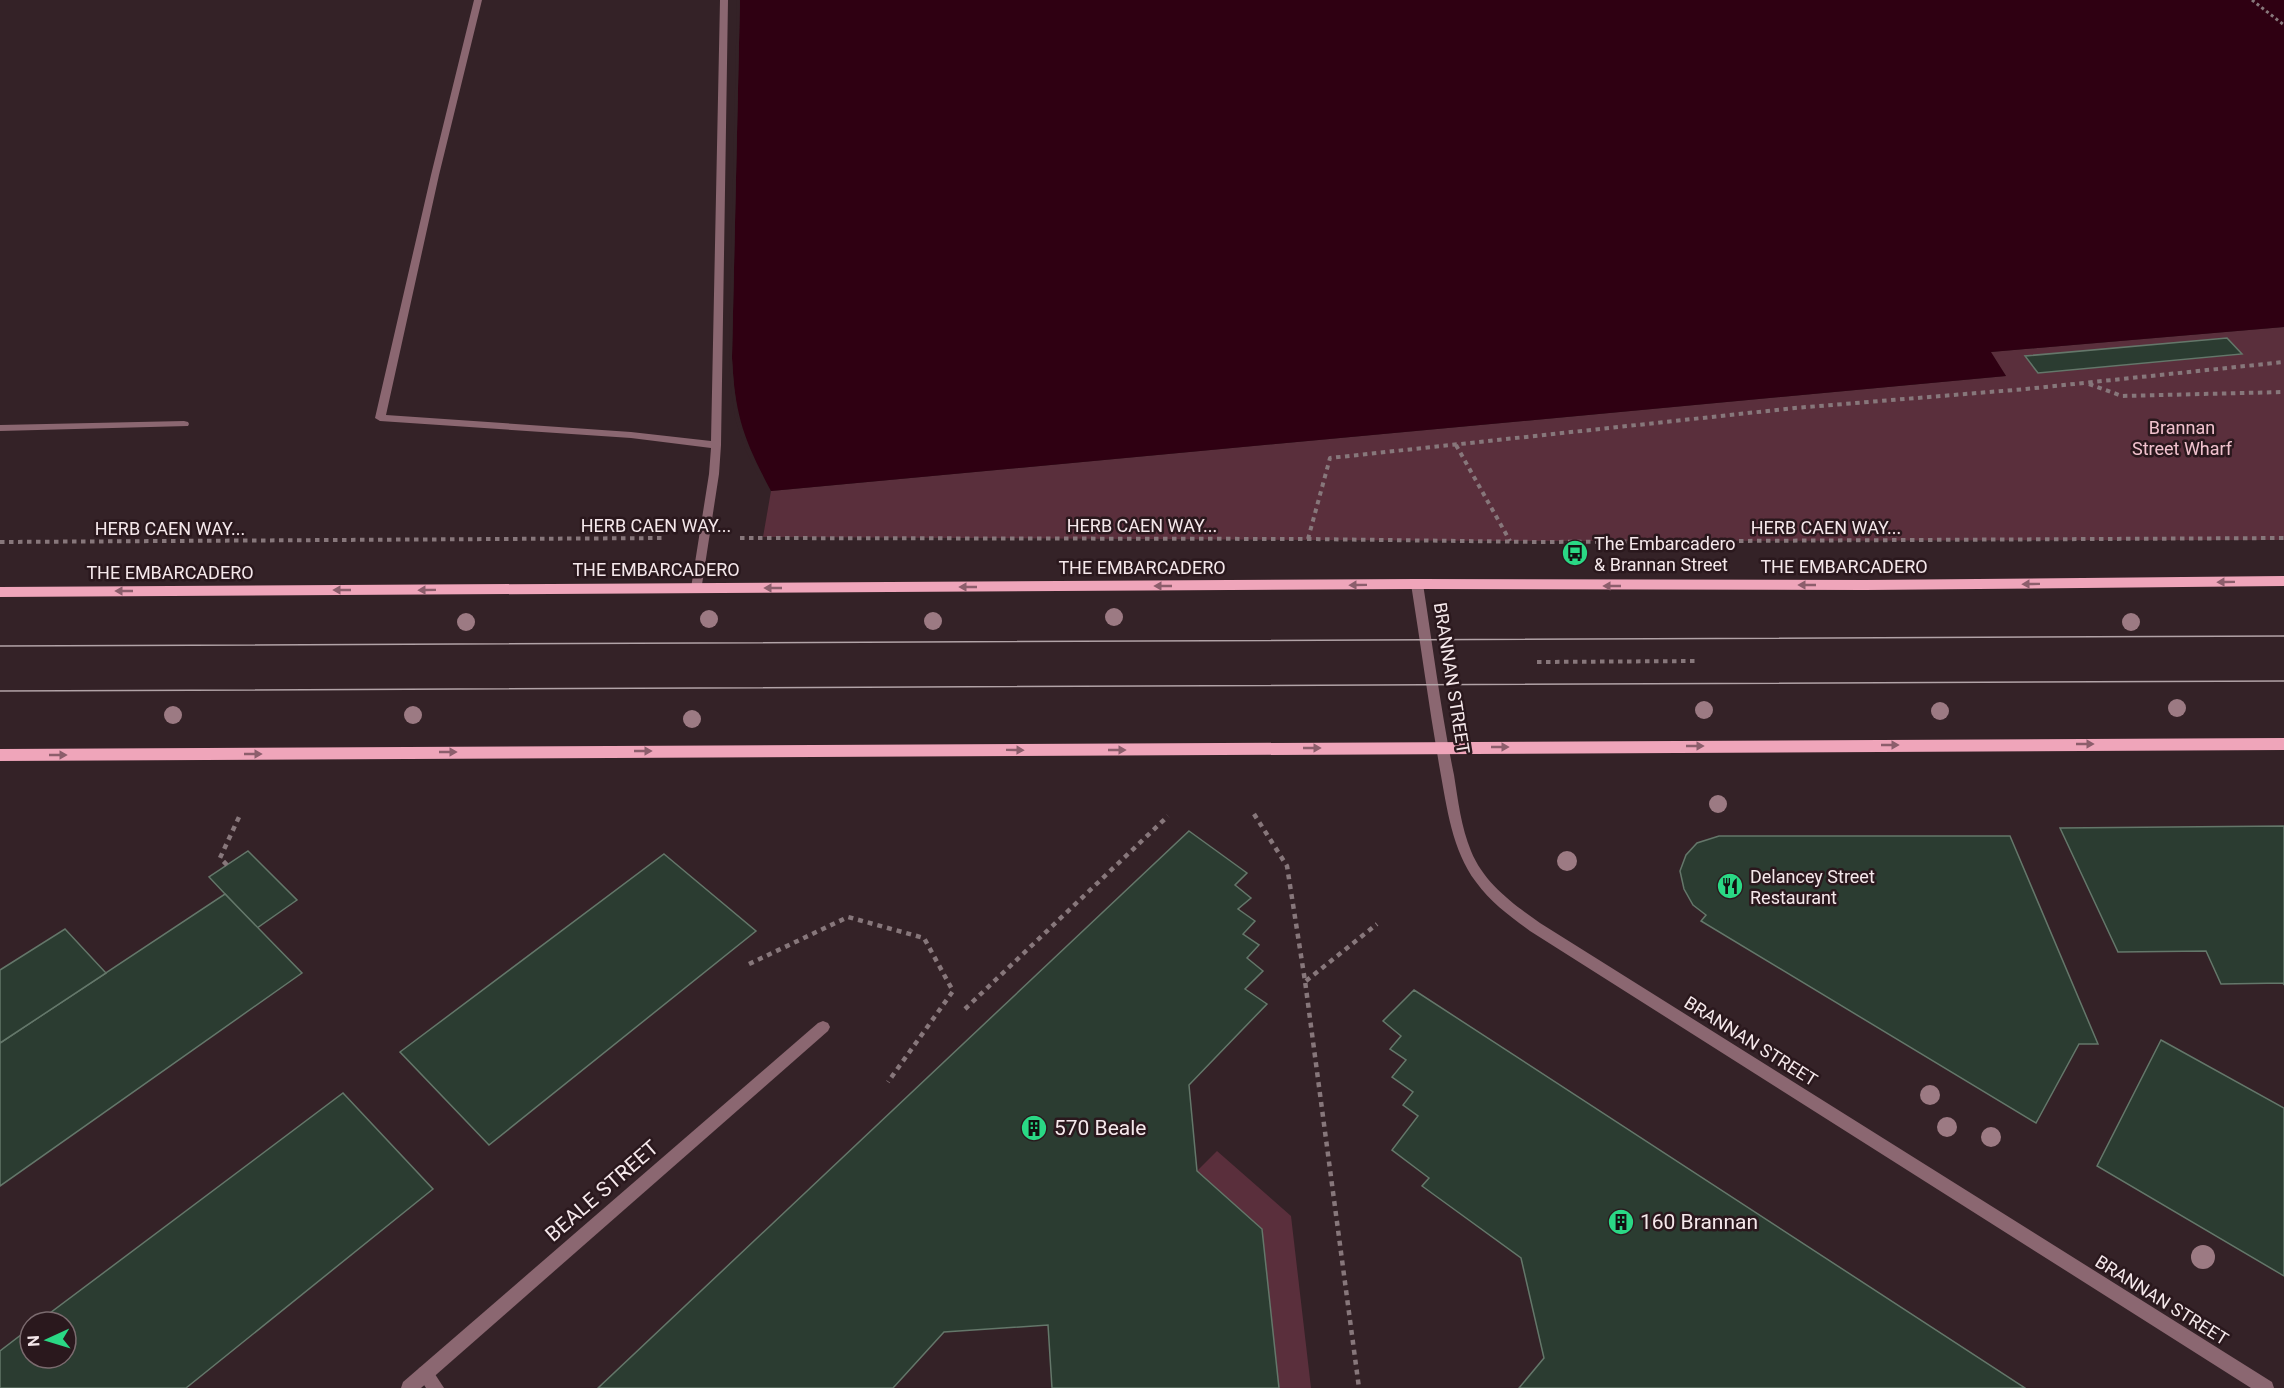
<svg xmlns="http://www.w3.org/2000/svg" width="2284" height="1388" font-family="Roboto,sans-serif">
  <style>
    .green { fill: #5a2f3c }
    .water { fill: #2f0012 }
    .pier { fill: #342227 }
    .building { fill: #2b3c31; stroke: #64776a; stroke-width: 1.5 }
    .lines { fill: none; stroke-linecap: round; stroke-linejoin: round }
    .path-far2 { stroke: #87777b; stroke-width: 3; stroke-dasharray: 3 3; stroke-linecap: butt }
    .path-far1 { stroke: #87777b; stroke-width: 4; stroke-dasharray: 4.5 4.5; stroke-linecap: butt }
    .path { stroke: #87777b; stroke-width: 4.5; stroke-dasharray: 5 5; stroke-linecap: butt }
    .service { fill: #8b6771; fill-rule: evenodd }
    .minor { fill: #8b6771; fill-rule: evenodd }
    .tertiary { fill: #8b6771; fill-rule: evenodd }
    .primary { fill: #efa5ba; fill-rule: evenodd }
    .tram { stroke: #b2a3a7; stroke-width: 1.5 }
    .tree { fill: #9c7a83 }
    .oneway { fill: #8c5e6c }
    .labels { text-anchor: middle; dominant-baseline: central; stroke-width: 5; stroke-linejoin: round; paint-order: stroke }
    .park-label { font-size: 18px; fill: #f1c2ce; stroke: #2a181d }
    .street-label { font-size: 18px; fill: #f5e8eb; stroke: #2a181d }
    .poi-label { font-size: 18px; fill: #f5e8eb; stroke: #2a181d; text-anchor: start }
    .near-poi-label { font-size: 21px; fill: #f5e8eb; stroke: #2a181d; text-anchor: start }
    .near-street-label { font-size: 21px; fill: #f5e8eb; stroke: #2a181d }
  </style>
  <rect width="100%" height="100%" fill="#342227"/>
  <g class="green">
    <polygon points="2284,327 2284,540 1510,541 763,537 771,491 2006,376 1990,352"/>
    <polygon points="1217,1151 1291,1216 1311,1388 1279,1388 1262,1229 1197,1171"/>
  </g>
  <path class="water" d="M 740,0 L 2284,0 L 2284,327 L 1991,352 L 2006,376 L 771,491 C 744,440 735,416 732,358 Z"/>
  <polygon class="pier" points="737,0 740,0 732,358 734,387 738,417 748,448 762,475 758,475 745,449 735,418 731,387 729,358"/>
  <g class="building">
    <polygon points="2227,338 2242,354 2038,373 2025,356"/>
    <polygon points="2284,826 2284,985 2283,983 2221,984 2206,951 2118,952 2060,828"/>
    <polygon points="1189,831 1247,873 1235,885 1251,898 1238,909 1255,921 1243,934 1259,945 1247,958 1263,971 1245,989 1267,1004 1189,1085 1197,1171 1262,1229 1279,1388 1052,1388 1048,1325 944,1332 893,1388 598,1388"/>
    <polygon points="1719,836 2010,836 2098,1044 2079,1044 2036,1123 1701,921 1706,915 1693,905 1684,889 1680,871 1686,855 1697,843"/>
    <polygon points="248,851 297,900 257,928 209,877"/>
    <polygon points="664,854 756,931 489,1145 400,1052"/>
    <polygon points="225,894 302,973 0,1186 0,1043"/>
    <polygon points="65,929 106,973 0,1043 0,970"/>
    <polygon points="1414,990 2025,1388 1519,1388 1544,1358 1521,1258 1422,1186 1429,1178 1392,1150 1418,1116 1403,1105 1413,1092 1392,1077 1406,1060 1390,1049 1401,1036 1383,1021"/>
    <polygon points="2161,1040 2284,1108 2284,1276 2097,1166"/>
    <polygon points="343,1093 433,1189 186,1388 0,1388 0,1351 30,1328 30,1358 66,1358 66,1322 38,1322"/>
  </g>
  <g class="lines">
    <polyline class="path-far2" points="2252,0 2284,25"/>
    <g class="path-far1">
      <polyline points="2089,384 2122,396 2284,392"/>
      <polyline points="1456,445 1510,541"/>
      <polyline points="740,538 1308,539 1540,542 2284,538"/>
      <polyline points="1308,539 1330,458 1795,408 2026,389 2284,362"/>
      <polyline points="0,542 666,538"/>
      <polyline points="1537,662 1697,661"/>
    </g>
    <g class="path">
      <polyline points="1254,814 1287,866 1305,981 1359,1388"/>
      <polyline points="227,865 220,858 239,817"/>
      <polyline points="749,964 848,917 924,938 953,991 888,1082"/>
      <polyline points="1306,981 1377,924"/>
      <polyline points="965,1009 1168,816"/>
    </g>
    <g class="service">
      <polygon points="474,0 482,0 439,175 386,415 631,432 711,441 720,0 728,0 721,445 719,474 701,591 693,591 691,588 709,474 711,448 631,438 380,421 375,418 431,175"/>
      <polygon points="184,421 188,422 189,424 188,426 0,431 0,425"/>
      <polygon points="425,1366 431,1368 444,1388 426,1388 417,1374 419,1368"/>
    </g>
    <polygon class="minor" points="823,1021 828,1023 830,1027 828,1031 421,1388 401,1388 403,1382 818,1023"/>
    <path class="tertiary" d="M 1417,580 L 1423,584 C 1433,648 1441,712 1454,775 C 1458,800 1461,827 1471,851 C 1484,883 1513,904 1540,923 L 2272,1382 L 2274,1388 L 2251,1388 L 1530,931 C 1510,916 1491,903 1476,882 C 1452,850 1447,808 1440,770 C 1429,708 1421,646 1411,584 Z"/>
    <g class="primary">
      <polygon points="2284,576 2284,586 1865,590 1417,589 0,597 0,587 1417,579 1865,580"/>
      <polygon points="2284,738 2284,750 0,761 0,749"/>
    </g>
    <g class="tram">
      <polyline points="0,646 2284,636"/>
      <polyline points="0,691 2284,681"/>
    </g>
  </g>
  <g class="tree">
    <circle cx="1114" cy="617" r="9"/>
    <circle cx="709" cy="619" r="9"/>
    <circle cx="933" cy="621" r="9"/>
    <circle cx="466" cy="622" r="9"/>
    <circle cx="2131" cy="622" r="9"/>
    <circle cx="2177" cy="708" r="9"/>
    <circle cx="1704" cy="710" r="9"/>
    <circle cx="1940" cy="711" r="9"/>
    <circle cx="173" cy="715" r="9"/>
    <circle cx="413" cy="715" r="9"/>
    <circle cx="692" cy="719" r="9"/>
    <circle cx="1718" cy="804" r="9"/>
    <circle cx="1567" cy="861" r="10"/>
    <circle cx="1930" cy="1095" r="10"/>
    <circle cx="1947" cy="1127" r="10"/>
    <circle cx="1991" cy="1137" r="10"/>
    <circle cx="2203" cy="1257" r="12"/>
  </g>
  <defs><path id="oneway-solid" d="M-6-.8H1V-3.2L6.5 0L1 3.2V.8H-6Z" transform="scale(1.5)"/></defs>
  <g class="oneway">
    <use href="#oneway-solid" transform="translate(2226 582) rotate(179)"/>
    <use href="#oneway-solid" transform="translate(2031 584) rotate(179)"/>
    <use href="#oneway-solid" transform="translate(1358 585) rotate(179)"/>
    <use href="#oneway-solid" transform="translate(1807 585) rotate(180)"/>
    <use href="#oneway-solid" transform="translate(1163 586) rotate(180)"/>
    <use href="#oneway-solid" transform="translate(1612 586) rotate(180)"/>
    <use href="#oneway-solid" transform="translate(968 587) rotate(180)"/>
    <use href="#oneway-solid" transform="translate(773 588) rotate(180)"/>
    <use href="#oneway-solid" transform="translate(342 590) rotate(180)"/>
    <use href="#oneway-solid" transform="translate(427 590) rotate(179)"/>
    <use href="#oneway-solid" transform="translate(124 591) rotate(180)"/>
    <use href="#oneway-solid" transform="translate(2085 744)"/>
    <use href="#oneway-solid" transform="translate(1890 745)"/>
    <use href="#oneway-solid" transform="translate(1695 746)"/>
    <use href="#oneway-solid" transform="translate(1500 747)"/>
    <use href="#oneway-solid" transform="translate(1312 748)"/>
    <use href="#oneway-solid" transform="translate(1015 750) rotate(1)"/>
    <use href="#oneway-solid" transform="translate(1117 750)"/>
    <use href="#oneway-solid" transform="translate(643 751)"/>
    <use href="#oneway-solid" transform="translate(448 752)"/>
    <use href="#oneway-solid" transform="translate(253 754)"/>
    <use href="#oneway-solid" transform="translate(58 755)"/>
  </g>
  <defs>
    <g id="bus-disc" transform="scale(1.35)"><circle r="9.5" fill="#2ad885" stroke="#2a181d"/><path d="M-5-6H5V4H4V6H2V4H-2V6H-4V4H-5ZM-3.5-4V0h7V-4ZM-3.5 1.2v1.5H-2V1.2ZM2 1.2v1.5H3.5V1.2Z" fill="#111"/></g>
    <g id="restaurant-disc" transform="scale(1.35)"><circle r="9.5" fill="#2ad885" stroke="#2a181d"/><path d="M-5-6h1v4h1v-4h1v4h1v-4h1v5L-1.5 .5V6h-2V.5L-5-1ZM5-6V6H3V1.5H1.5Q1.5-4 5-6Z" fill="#111"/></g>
    <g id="building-disc" transform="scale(1.35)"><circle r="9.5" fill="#2ad885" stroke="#2a181d"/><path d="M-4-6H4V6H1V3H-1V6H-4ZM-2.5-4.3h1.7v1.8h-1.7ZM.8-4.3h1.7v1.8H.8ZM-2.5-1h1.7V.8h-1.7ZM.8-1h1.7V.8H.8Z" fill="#111"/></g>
  </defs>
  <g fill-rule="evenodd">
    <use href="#bus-disc" x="1575" y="553"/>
    <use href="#restaurant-disc" x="1730" y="886"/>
    <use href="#building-disc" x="1034" y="1128"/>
    <use href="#building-disc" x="1621" y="1222"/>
  </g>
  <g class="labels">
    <g class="park-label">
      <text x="2182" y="427">Brannan<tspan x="2182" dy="21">Street Wharf</tspan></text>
    </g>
    <g class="street-label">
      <text x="656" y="525">HERB CAEN WAY...</text>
      <text x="1142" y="525">HERB CAEN WAY...</text>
      <text x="1826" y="527">HERB CAEN WAY...</text>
      <text x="170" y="528">HERB CAEN WAY...</text>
      <text x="1844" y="566">THE EMBARCADERO</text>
      <text x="1142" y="567">THE EMBARCADERO</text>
      <text x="656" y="569">THE EMBARCADERO</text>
      <text x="170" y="572">THE EMBARCADERO</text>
      <text transform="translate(1452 678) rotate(81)">BRANNAN STREET</text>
      <text transform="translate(1751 1041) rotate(32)">BRANNAN STREET</text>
      <text transform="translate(2162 1300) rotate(32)">BRANNAN STREET</text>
    </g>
    <g class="poi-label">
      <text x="1594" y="543">The Embarcadero<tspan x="1594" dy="21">&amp; Brannan Street</tspan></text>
      <text x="1750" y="876">Delancey Street<tspan x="1750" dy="21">Restaurant</tspan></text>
    </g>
    <g class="near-poi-label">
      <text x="1054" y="1128">570 Beale</text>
      <text x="1640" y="1222">160 Brannan</text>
    </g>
    <g class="near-street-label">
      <text transform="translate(602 1191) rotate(-41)">BEALE STREET</text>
    </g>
  </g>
  <g transform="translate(48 1340) rotate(266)"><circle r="28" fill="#2a181d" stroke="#7b6b6f" stroke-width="1.5"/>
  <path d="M0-4.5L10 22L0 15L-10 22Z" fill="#2ad885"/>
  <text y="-9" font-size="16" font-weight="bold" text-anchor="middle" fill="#f5e8eb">N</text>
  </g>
</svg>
